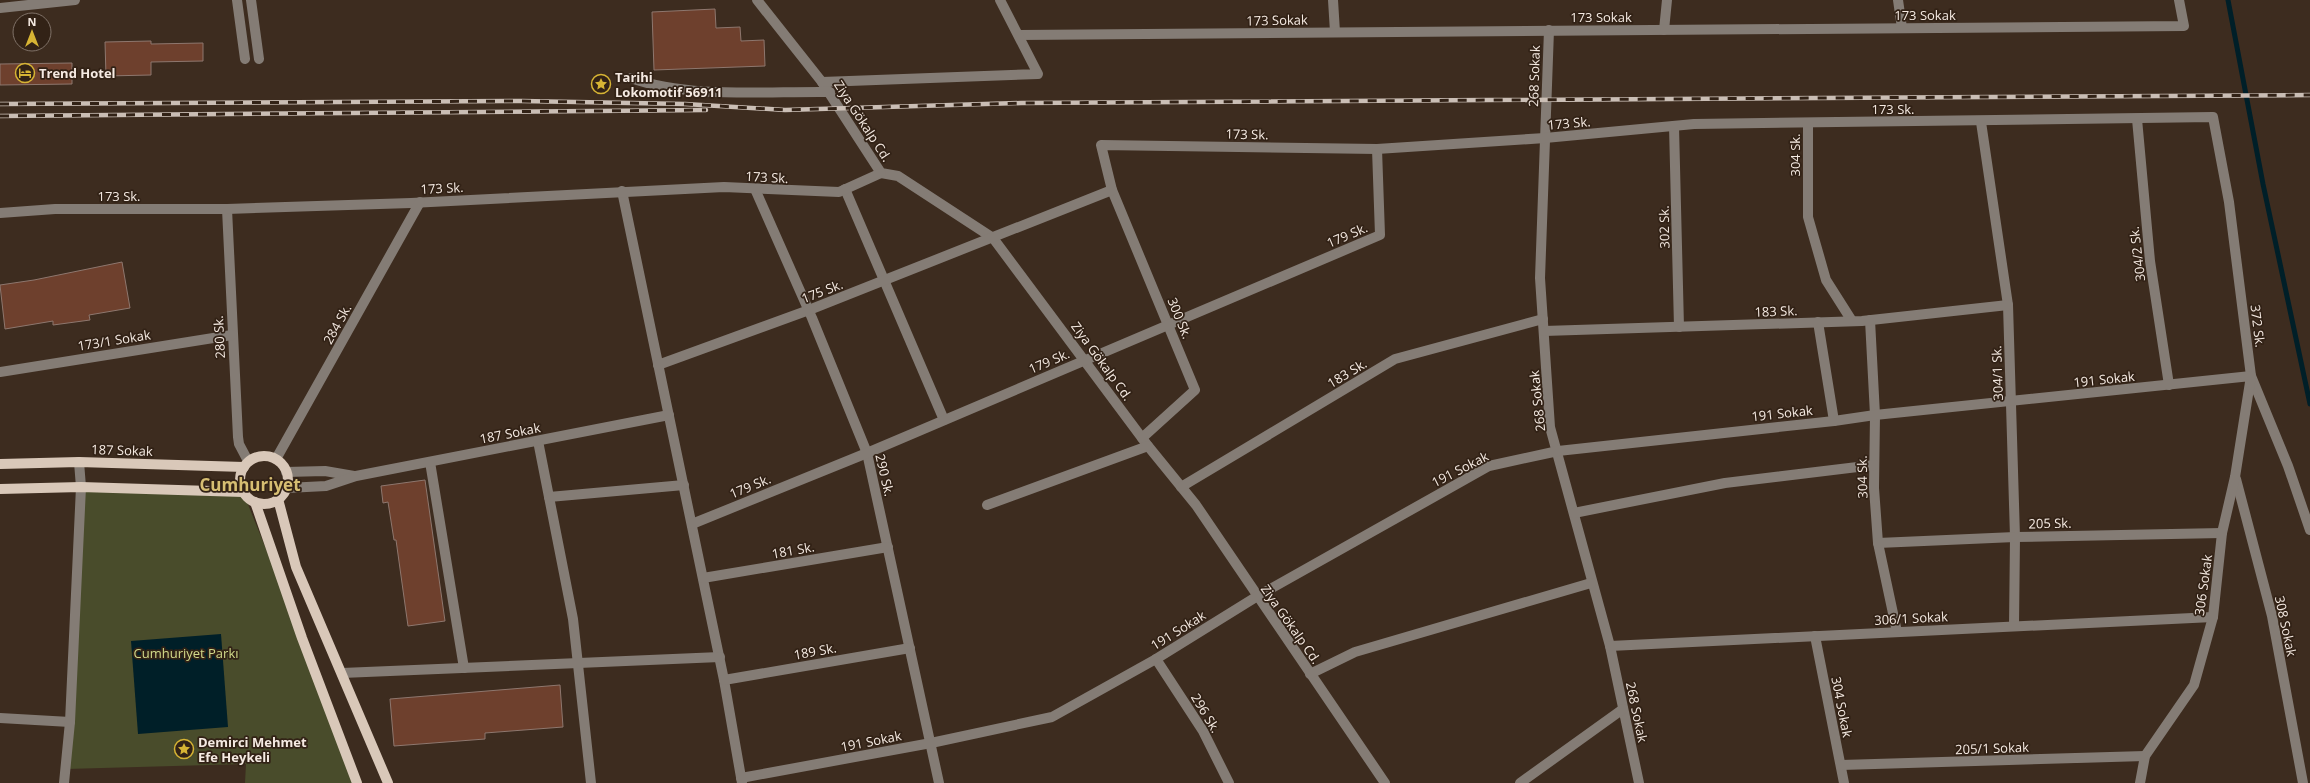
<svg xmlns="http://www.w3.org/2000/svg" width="2310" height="783" font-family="'Open Sans',sans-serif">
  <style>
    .green { fill: #494c2b }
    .water { fill: #001f28 }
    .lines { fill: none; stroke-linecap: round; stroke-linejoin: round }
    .stream { stroke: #001f28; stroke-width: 5 }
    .building { fill: #6e402d; stroke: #8e776e }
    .minor { stroke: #847c75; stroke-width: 10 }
    .major { stroke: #d9c8b9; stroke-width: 10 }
    .rail-casing { stroke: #cabeb5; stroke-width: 4.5 }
    .rail { stroke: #322216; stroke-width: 3; stroke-dasharray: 9; stroke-linecap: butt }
    .labels { text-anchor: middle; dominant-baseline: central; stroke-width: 3.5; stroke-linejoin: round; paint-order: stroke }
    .street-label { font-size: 13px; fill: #f5eae2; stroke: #322216 }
    .poi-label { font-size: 13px; font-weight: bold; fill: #f5eae2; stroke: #322216; text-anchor: start }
    .park-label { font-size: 13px; fill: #d1d98a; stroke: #322216 }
    .district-label { font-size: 17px; font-weight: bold; fill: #d6be72; stroke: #322216 }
  </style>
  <rect width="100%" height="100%" fill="#3d2c1f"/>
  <polygon class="green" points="81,487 243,492 302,638 357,783 245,783 246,764 66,769"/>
  <polygon class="water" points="221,634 228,727 138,734 131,641"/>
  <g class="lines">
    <polyline class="stream" points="2228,0 2263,184 2310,404"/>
  </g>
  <g class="building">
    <polygon points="715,9 716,28 740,27 741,41 764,40 765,66 654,70 652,12"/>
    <polygon points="151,41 151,44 203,43 203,61 151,62 151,75 106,76 105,42"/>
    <polygon points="72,63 72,84 0,85 0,64"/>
    <polygon points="122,262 130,308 89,315 90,320 53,325 53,321 5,329 0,285 34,280"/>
    <polygon points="425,480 445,621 408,626 396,540 394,540 388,502 383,503 381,486"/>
    <polygon points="560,685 563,727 485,733 485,739 394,746 390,699"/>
  </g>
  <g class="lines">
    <g class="minor">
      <polyline points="237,0 245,59"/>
      <polyline points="251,0 259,59"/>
      <polyline points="757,0 822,82 881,173 898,176 993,238 1148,446 1196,505 1385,783"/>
      <polyline points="1333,0 1335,32"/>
      <polyline points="1898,0 1902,28"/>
      <polyline points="0,8 75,0"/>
      <polyline points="1549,30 1540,278 1550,427 1610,646 1639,783"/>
      <polyline points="1664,30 1667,0"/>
      <polyline points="1019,35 2184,26 2179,0"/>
      <path d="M 631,78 C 690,99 766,91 830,92"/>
      <polyline points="822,82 1038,74 1000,0"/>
      <polyline points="2137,119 2150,261 2169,385"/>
      <polyline points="1981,122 2008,305 2015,537 2014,626"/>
      <polyline points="1808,123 1808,217 1826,280 1852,321"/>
      <polyline points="1674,126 1679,327"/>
      <polyline points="755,189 812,318 867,453 939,783"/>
      <polyline points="845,189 944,420"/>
      <polyline points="1112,190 1195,390 1142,438"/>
      <polyline points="622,191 724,680 742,783"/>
      <polyline points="227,209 238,437 239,444 248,461"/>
      <polyline points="0,213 55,209 227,209 411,203 724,187 839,192 881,173"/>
      <polyline points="1870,320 1875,415 1874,488 1878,543 1897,632"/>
      <polyline points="1818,322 1834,421"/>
      <polyline points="1544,331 1862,321 2008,305"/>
      <polyline points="658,365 809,310 1112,190 1101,145 1377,149 1545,138 1694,124 2213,117 2229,202 2251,376 2288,466 2310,530"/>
      <polyline points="0,372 232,335"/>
      <polyline points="538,441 573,619 591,783"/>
      <polyline points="276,459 420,202"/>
      <polyline points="430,462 464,668"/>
      <polyline points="286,472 325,471 354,476"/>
      <polyline points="2236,479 2272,616 2303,783"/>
      <polyline points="1181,487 1395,359 1543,319"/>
      <polyline points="287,488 326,486 356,476 669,415"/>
      <polyline points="549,497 684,485"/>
      <polyline points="987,505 1148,446"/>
      <polyline points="1574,513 1725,483 1874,465"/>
      <polyline points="692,524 867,453 1380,235 1377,149"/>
      <polyline points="1878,543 2015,537 2222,533"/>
      <polyline points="703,578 888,547"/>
      <polyline points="1815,636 1844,783"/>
      <polyline points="1610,646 2213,617"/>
      <polyline points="1156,659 1203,731 1229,783"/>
      <polyline points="342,673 720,657"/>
      <polyline points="1310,674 1355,652 1591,583"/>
      <polyline points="724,680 910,648"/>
      <polyline points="0,718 70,722"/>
      <polyline points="1841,765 2145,756"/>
      <polyline points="741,778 931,743 1052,717 1156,659 1256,597 1489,466 1558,451 1834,421 1875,415 2251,376 2235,477 2222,533 2213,617 2194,685 2145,756 2140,783"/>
      <polyline points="64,783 70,722 81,487 79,462"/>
      <polyline points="1520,783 1623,709"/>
    </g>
    <g class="major">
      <circle cx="264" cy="480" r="24"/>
      <polyline points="0,464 79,462 244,467"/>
      <polyline points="0,489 81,487 243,492"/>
      <polyline points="278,499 296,567 388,783"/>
      <polyline points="255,502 302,638 357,783"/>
    </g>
    <g class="rail-casing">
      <g id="rail">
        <polyline points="0,104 522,101 685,104 785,110 1021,103 2310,95"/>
        <polyline points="0,116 706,110"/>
      </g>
    </g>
    <use href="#rail" class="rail"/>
  </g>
  <defs>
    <g id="hotel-ring" transform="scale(1)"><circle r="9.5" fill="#322216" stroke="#d7b434" stroke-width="1.5"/><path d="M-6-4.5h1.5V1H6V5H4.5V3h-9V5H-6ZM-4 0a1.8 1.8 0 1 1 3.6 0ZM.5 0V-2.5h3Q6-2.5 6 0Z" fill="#d7b434"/></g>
    <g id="sight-ring" transform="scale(1)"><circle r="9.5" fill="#322216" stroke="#d7b434" stroke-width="1.5"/><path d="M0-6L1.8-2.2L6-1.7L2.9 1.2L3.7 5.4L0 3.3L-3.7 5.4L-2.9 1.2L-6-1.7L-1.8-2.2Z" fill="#d7b434"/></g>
  </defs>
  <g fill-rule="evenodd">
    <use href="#hotel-ring" x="25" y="73"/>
    <use href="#sight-ring" x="601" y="84"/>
    <use href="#sight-ring" x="184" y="749"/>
  </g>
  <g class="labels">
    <g class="street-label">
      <text x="1925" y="15">173 Sokak</text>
      <text x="1601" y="17">173 Sokak</text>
      <text transform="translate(1277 20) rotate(-1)">173 Sokak</text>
      <text transform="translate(1534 76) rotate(-88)">268 Sokak</text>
      <text x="1893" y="109">173 Sk.</text>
      <text transform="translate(863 121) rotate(57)">Ziya Gökalp Cd.</text>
      <text transform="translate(1569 123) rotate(-5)">173 Sk.</text>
      <text transform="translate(1247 134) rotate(1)">173 Sk.</text>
      <text transform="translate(1795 155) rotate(-90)">304 Sk.</text>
      <text transform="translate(767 177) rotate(3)">173 Sk.</text>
      <text transform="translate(442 188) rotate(-3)">173 Sk.</text>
      <text x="119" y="196">173 Sk.</text>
      <text transform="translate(1664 227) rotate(-91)">302 Sk.</text>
      <text transform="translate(1347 235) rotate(-23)">179 Sk.</text>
      <text transform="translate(2137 254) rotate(-97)">304/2 Sk.</text>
      <text transform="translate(822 291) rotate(-21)">175 Sk.</text>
      <text transform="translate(1776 311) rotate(-2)">183 Sk.</text>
      <text transform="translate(1180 318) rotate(68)">300 Sk.</text>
      <text transform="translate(337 324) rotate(-61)">284 Sk.</text>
      <text transform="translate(2258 326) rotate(83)">372 Sk.</text>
      <text transform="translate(219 337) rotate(-93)">280 Sk.</text>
      <text transform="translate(114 340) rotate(-9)">173/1 Sokak</text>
      <text transform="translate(1049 361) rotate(-23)">179 Sk.</text>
      <text transform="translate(1102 361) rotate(54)">Ziya Gökalp Cd.</text>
      <text transform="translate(1347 373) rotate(-31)">183 Sk.</text>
      <text transform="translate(1997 373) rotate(-92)">304/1 Sk.</text>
      <text transform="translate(2104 379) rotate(-6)">191 Sokak</text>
      <text transform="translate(1537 401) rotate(-96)">268 Sokak</text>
      <text transform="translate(1782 413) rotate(-6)">191 Sokak</text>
      <text transform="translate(510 433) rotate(-11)">187 Sokak</text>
      <text transform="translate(122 450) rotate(2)">187 Sokak</text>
      <text transform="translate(1460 469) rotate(-27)">191 Sokak</text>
      <text transform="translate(885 475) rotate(77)">290 Sk.</text>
      <text transform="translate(1862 477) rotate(-91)">304 Sk.</text>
      <text transform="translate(750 486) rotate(-22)">179 Sk.</text>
      <text transform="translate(2050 523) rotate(-1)">205 Sk.</text>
      <text transform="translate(793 550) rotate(-10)">181 Sk.</text>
      <text transform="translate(2203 585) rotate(-82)">306 Sokak</text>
      <text transform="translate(1911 618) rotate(-3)">306/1 Sokak</text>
      <text transform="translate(1291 624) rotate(55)">Ziya Gökalp Cd.</text>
      <text transform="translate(2286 626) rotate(78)">308 Sokak</text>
      <text transform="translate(1178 630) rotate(-32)">191 Sokak</text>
      <text transform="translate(815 651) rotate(-10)">189 Sk.</text>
      <text transform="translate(1842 707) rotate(79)">304 Sokak</text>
      <text transform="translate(1637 712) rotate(78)">268 Sokak</text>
      <text transform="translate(1206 713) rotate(59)">296 Sk.</text>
      <text transform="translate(871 741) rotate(-11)">191 Sokak</text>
      <text transform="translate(1992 748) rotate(-2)">205/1 Sokak</text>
    </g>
    <g class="poi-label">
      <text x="39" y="73">Trend Hotel</text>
      <text x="615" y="77">Tarihi<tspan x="615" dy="15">Lokomotif 56911</tspan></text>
      <text x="198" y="742">Demirci Mehmet<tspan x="198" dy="15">Efe Heykeli</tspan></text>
    </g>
    <g class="park-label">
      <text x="186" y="653">Cumhuriyet Parkı</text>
    </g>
    <g class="district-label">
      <text x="250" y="484">Cumhuriyet</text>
    </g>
  </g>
  <g transform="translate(32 32)"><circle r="19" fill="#322216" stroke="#807268"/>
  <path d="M0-3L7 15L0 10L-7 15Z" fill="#d7b434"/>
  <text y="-6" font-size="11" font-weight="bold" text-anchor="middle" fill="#f5eae2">N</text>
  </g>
</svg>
